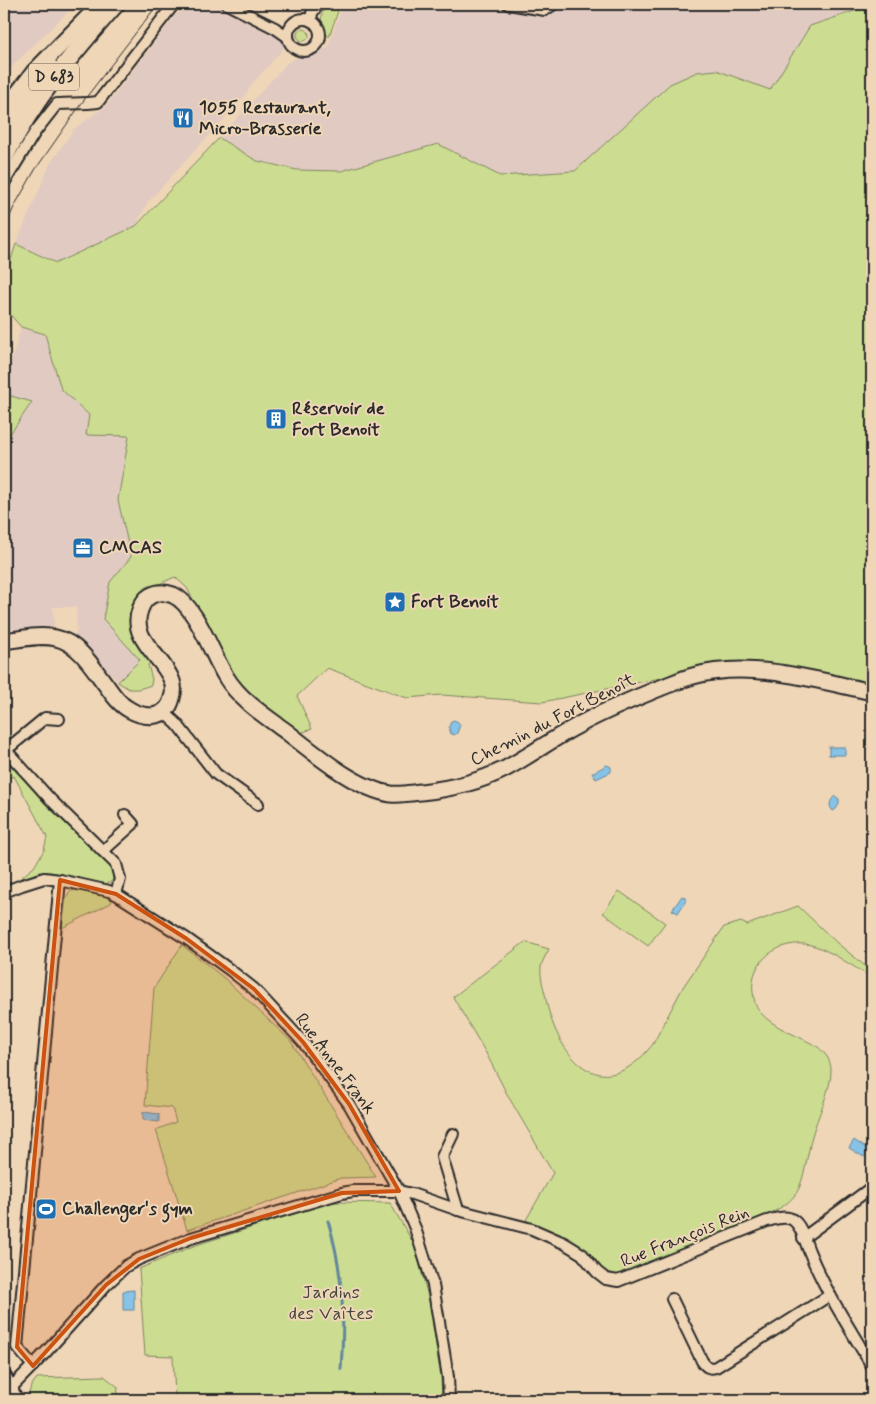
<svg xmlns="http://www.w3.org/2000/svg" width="876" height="1404" font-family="Mynerve,sans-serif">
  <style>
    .built { fill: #e1cac2 }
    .green { fill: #ccdd91; stroke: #7c845e }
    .water { fill: #87c3e7; stroke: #62869c }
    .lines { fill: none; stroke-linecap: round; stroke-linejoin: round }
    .stream { stroke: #62869c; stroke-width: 3 }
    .street-casing { stroke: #2b2b2b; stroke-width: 14 }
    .secondary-casing { stroke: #2b2b2b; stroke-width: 19 }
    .primary-casing { stroke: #2b2b2b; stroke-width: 20 }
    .street { stroke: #efd6b7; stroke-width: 10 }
    .secondary { stroke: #efd6b7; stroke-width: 15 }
    .primary { stroke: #efd6b7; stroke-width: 16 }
    .tram { stroke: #2b2b2b; stroke-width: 1 }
    .marked { fill: #cc5211; fill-opacity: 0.2; stroke: #cc5211; stroke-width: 4; stroke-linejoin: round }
    .labels { text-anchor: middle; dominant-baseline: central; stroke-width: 4; stroke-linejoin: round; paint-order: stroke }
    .shield { fill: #efd6b7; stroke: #665e55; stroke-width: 1 }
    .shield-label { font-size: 16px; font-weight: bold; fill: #2b2b2b }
    .poi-label { font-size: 18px; font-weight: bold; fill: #2b2b2b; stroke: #efd6b7; text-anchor: start }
    .street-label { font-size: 18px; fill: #2b2b2b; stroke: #efd6b7 }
    .park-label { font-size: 18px; fill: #43463a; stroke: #efd6b7 }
  </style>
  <rect width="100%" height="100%" fill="#efd6b7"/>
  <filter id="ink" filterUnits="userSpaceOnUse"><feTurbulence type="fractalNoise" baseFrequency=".02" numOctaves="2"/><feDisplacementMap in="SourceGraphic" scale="10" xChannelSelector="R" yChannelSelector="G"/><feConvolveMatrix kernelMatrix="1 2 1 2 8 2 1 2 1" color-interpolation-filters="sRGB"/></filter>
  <g filter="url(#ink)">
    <g class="built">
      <polygon points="4,4 76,4 4,74"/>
      <polygon points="198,4 221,4 262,24 282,37 284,44 283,49 252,84 244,97 147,203 136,226 56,263 16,244 50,164 74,129 106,106 176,14"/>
      <polygon points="343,4 872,4 872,5 810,26 770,91 716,70 670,84 575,171 500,176 438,144 341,171 297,170 257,161 219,138 288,62 298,57 310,56 323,48 327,49"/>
      <polygon points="21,327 45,334 61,389 89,415 130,436 118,500 131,557 110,582 140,660 118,682 87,647 74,637 77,630 76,607 53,607 54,623 51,629 4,634 4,443 32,402 4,394 4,387"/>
    </g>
    <g class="green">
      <path d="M 326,5 L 338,11 L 329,37 C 320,28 319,16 326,5 Z"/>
      <polygon points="872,5 872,688 705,669 542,702 441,695 407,698 327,668 297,696 312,729 300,733 250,695 231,672 187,588 175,577 141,592 133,601 129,620 133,635 151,661 148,665 152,679 151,685 139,689 129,689 118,682 140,660 103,619 110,582 131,557 118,500 129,436 86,435 89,415 61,389 45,334 21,327 8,312 5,279 16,244 56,263 136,226 219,138 257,161 297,170 341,171 438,144 500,176 575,171 670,84 697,72 716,70 770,90 810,26"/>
      <circle cx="303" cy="35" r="6"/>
      <polygon points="4,394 32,402 4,443"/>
      <path d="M 4,759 L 81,839 L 109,865 L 112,870 L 113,880 C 100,893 63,870 45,872 C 36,873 26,877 18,880 L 34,867 L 44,850 L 47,837 L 14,776 L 4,780 Z"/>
      <polygon points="77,890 112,898 111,903 62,928 66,898 70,891"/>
      <polygon points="619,891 665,923 648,946 603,913"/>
      <path d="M 798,906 L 837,943 L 870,970 L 866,974 C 848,964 825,946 805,944 C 773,941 746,966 754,998 C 755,1003 756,1008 760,1012 C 773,1028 800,1036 818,1047 C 825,1053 831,1060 831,1070 C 832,1087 817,1118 812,1136 C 808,1151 804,1181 797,1192 C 792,1200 785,1205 777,1210 L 612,1281 L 576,1244 L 564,1237 L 548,1232 L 526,1220 L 553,1173 L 508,1096 L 486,1053 L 453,997 L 525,942 L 549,949 C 546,955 542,961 541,967 C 540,976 543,986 545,994 C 555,1055 601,1111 653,1044 L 683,987 L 724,927 L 741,922 L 747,925 Z"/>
      <polygon points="182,945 224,978 290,1040 376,1177 341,1178 187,1230 156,1130 176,1122 172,1108 145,1105 154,988"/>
      <polygon points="332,1202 390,1203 415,1246 430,1305 441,1379 442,1400 148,1400 148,1397 175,1396 173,1356 145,1355 139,1269 193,1246"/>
      <polygon points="104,1376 118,1387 117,1400 27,1400 31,1386 37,1378"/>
    </g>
    <g class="water">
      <polygon points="454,720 458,722 460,725 457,733 454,735 450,733 449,727 451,721"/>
      <rect x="829" y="747" width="16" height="8"/>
      <polygon points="607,765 611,767 611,772 596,779 592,773"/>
      <path d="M 835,796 L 839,799 L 839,804 L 836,809 L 833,811 C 828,806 830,800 835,796 Z"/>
      <polygon points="682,896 687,899 678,913 672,910"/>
      <polygon points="143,1112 159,1114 159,1122 143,1120"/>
      <polygon points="854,1140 869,1150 864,1157 849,1148"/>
      <polygon points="134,1290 134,1310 123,1310 123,1291"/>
    </g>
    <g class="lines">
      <path class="stream" d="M 328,1221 C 343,1270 345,1317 341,1369"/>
      <g class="street-casing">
        <g id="street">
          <polyline points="227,4 275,28 288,37"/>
          <polyline points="508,4 545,10 554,4"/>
          <circle cx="304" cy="35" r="16"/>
          <polyline points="311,21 312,13 319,4"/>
          <path d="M 4,183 L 35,132 L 57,104 C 71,103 84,104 98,102 L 174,4"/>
          <polyline points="164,712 177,724 216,774 258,804"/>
          <polyline points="4,748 50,799 116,864 120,879 116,894"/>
          <polyline points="6,750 45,718 59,719"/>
          <polyline points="103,851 133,824 125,815"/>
          <polyline points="4,892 22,885 44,878 60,880 109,891 116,894 187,939 230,970 254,989 303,1042 349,1104 399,1191 415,1228 433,1285 448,1377 449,1400"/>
          <polyline points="453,1134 442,1157 458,1210"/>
          <polyline points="803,1238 872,1187"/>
          <path d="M 672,1299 L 702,1361 C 706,1367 709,1369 716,1367 L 830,1295"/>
          <polyline points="33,1366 17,1347 60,880"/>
          <path d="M 10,1389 L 46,1352 L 106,1285 L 126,1266 L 139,1259 L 191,1238 L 342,1193 L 353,1191 L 399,1191 L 412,1194 L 458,1210 L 532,1229 L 564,1243 L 582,1254 L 597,1272 L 606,1279 L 618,1281 L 767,1221 C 775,1219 786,1215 793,1220 C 802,1226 805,1242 809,1251 C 825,1291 850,1329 872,1366"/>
        </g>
      </g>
      <g class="secondary-casing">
        <g id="secondary">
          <polyline points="4,111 34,72 88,17"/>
          <path d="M 4,641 C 20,639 40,634 56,638 C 79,643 93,668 106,685 C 113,695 120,705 130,710 C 146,719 167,719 172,698 C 174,692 174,687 172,681 C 164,657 129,639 140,610 C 142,604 145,599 150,596 C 157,592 165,592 173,595 C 196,605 212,655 226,677 C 240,700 265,716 287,732 C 314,753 356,789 391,794 C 401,795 411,793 421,792 C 449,789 479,782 505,769 C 529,756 551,740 575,727 C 603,711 631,700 660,688 C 671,684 682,679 693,676 C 750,660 816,680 872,692"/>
          <polyline points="4,1378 10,1389 14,1400"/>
        </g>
      </g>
      <g class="primary-casing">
        <g id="primary">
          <polyline points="81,28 101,4"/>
          <polyline points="4,132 21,103 49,66"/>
          <path d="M 4,159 C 32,100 74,52 116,4"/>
        </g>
      </g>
      <use href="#street" class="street"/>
      <use href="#secondary" class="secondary"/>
      <use href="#primary" class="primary"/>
      <polyline class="tram" points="4,229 15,205 35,170 81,104 158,4"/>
    </g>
  </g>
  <path class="marked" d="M 60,880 L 116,894 L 187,939 L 254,989 L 303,1042 L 349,1104 L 399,1191 L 342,1193 L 191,1238 L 139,1259 L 106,1285 L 33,1366 L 17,1347 Z"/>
  <defs>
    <g id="restaurant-square" transform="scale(1.125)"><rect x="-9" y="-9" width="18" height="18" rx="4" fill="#1f6fb2" stroke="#efd6b7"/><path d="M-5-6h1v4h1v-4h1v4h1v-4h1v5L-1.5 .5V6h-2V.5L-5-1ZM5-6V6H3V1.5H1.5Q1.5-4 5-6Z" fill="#fff"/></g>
    <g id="building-square" transform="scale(1.125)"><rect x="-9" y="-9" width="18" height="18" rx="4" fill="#1f6fb2" stroke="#efd6b7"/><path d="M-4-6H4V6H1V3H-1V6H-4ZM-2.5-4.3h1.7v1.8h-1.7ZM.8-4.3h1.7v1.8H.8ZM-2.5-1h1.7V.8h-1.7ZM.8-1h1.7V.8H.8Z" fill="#fff"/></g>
    <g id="office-square" transform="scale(1.125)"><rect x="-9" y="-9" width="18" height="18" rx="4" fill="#1f6fb2" stroke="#efd6b7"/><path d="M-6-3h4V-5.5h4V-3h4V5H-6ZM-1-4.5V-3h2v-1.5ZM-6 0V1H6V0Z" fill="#fff"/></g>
    <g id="sight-square" transform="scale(1.125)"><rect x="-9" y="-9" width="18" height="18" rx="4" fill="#1f6fb2" stroke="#efd6b7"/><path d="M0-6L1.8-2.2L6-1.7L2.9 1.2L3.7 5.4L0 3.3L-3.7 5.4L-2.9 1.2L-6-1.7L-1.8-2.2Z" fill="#fff"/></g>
    <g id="stadium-square" transform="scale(1.125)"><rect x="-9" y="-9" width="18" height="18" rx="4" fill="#1f6fb2" stroke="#efd6b7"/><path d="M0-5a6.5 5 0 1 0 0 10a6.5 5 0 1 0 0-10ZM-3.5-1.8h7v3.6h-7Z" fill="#fff"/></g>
  </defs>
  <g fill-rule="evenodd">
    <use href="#restaurant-square" x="183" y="118"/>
    <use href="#building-square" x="276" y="419"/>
    <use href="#office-square" x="83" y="548"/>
    <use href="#sight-square" x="395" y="602"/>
    <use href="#stadium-square" x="46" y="1209"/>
  </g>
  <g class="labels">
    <rect class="shield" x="29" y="63.5" width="50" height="27" rx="4"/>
    <g class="shield-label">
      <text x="54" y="77">D 683</text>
    </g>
    <g class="poi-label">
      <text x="199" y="108">1055 Restaurant,<tspan x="199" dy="21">Micro-Brasserie</tspan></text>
      <text x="292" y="409">Réservoir de<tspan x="292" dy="21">Fort Benoit</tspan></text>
      <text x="99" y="548">CMCAS</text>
      <text x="411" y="602">Fort Benoit</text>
      <text x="62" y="1209">Challenger's gym</text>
    </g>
    <g class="street-label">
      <text transform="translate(553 720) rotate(-27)">Chemin du Fort Benoît</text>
      <text transform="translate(335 1064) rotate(53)">Rue Anne Frank</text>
      <text transform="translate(685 1237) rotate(-22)">Rue François Rein</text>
    </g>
    <g class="park-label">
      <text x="331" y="1293">Jardins<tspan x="331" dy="21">des Vaîtes</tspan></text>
    </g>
  </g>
  <rect width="876" height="1404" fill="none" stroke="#efd6b7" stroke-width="20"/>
  <rect x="10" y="10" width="856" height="1384" fill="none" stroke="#2b2b2b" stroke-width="2" filter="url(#ink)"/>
</svg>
